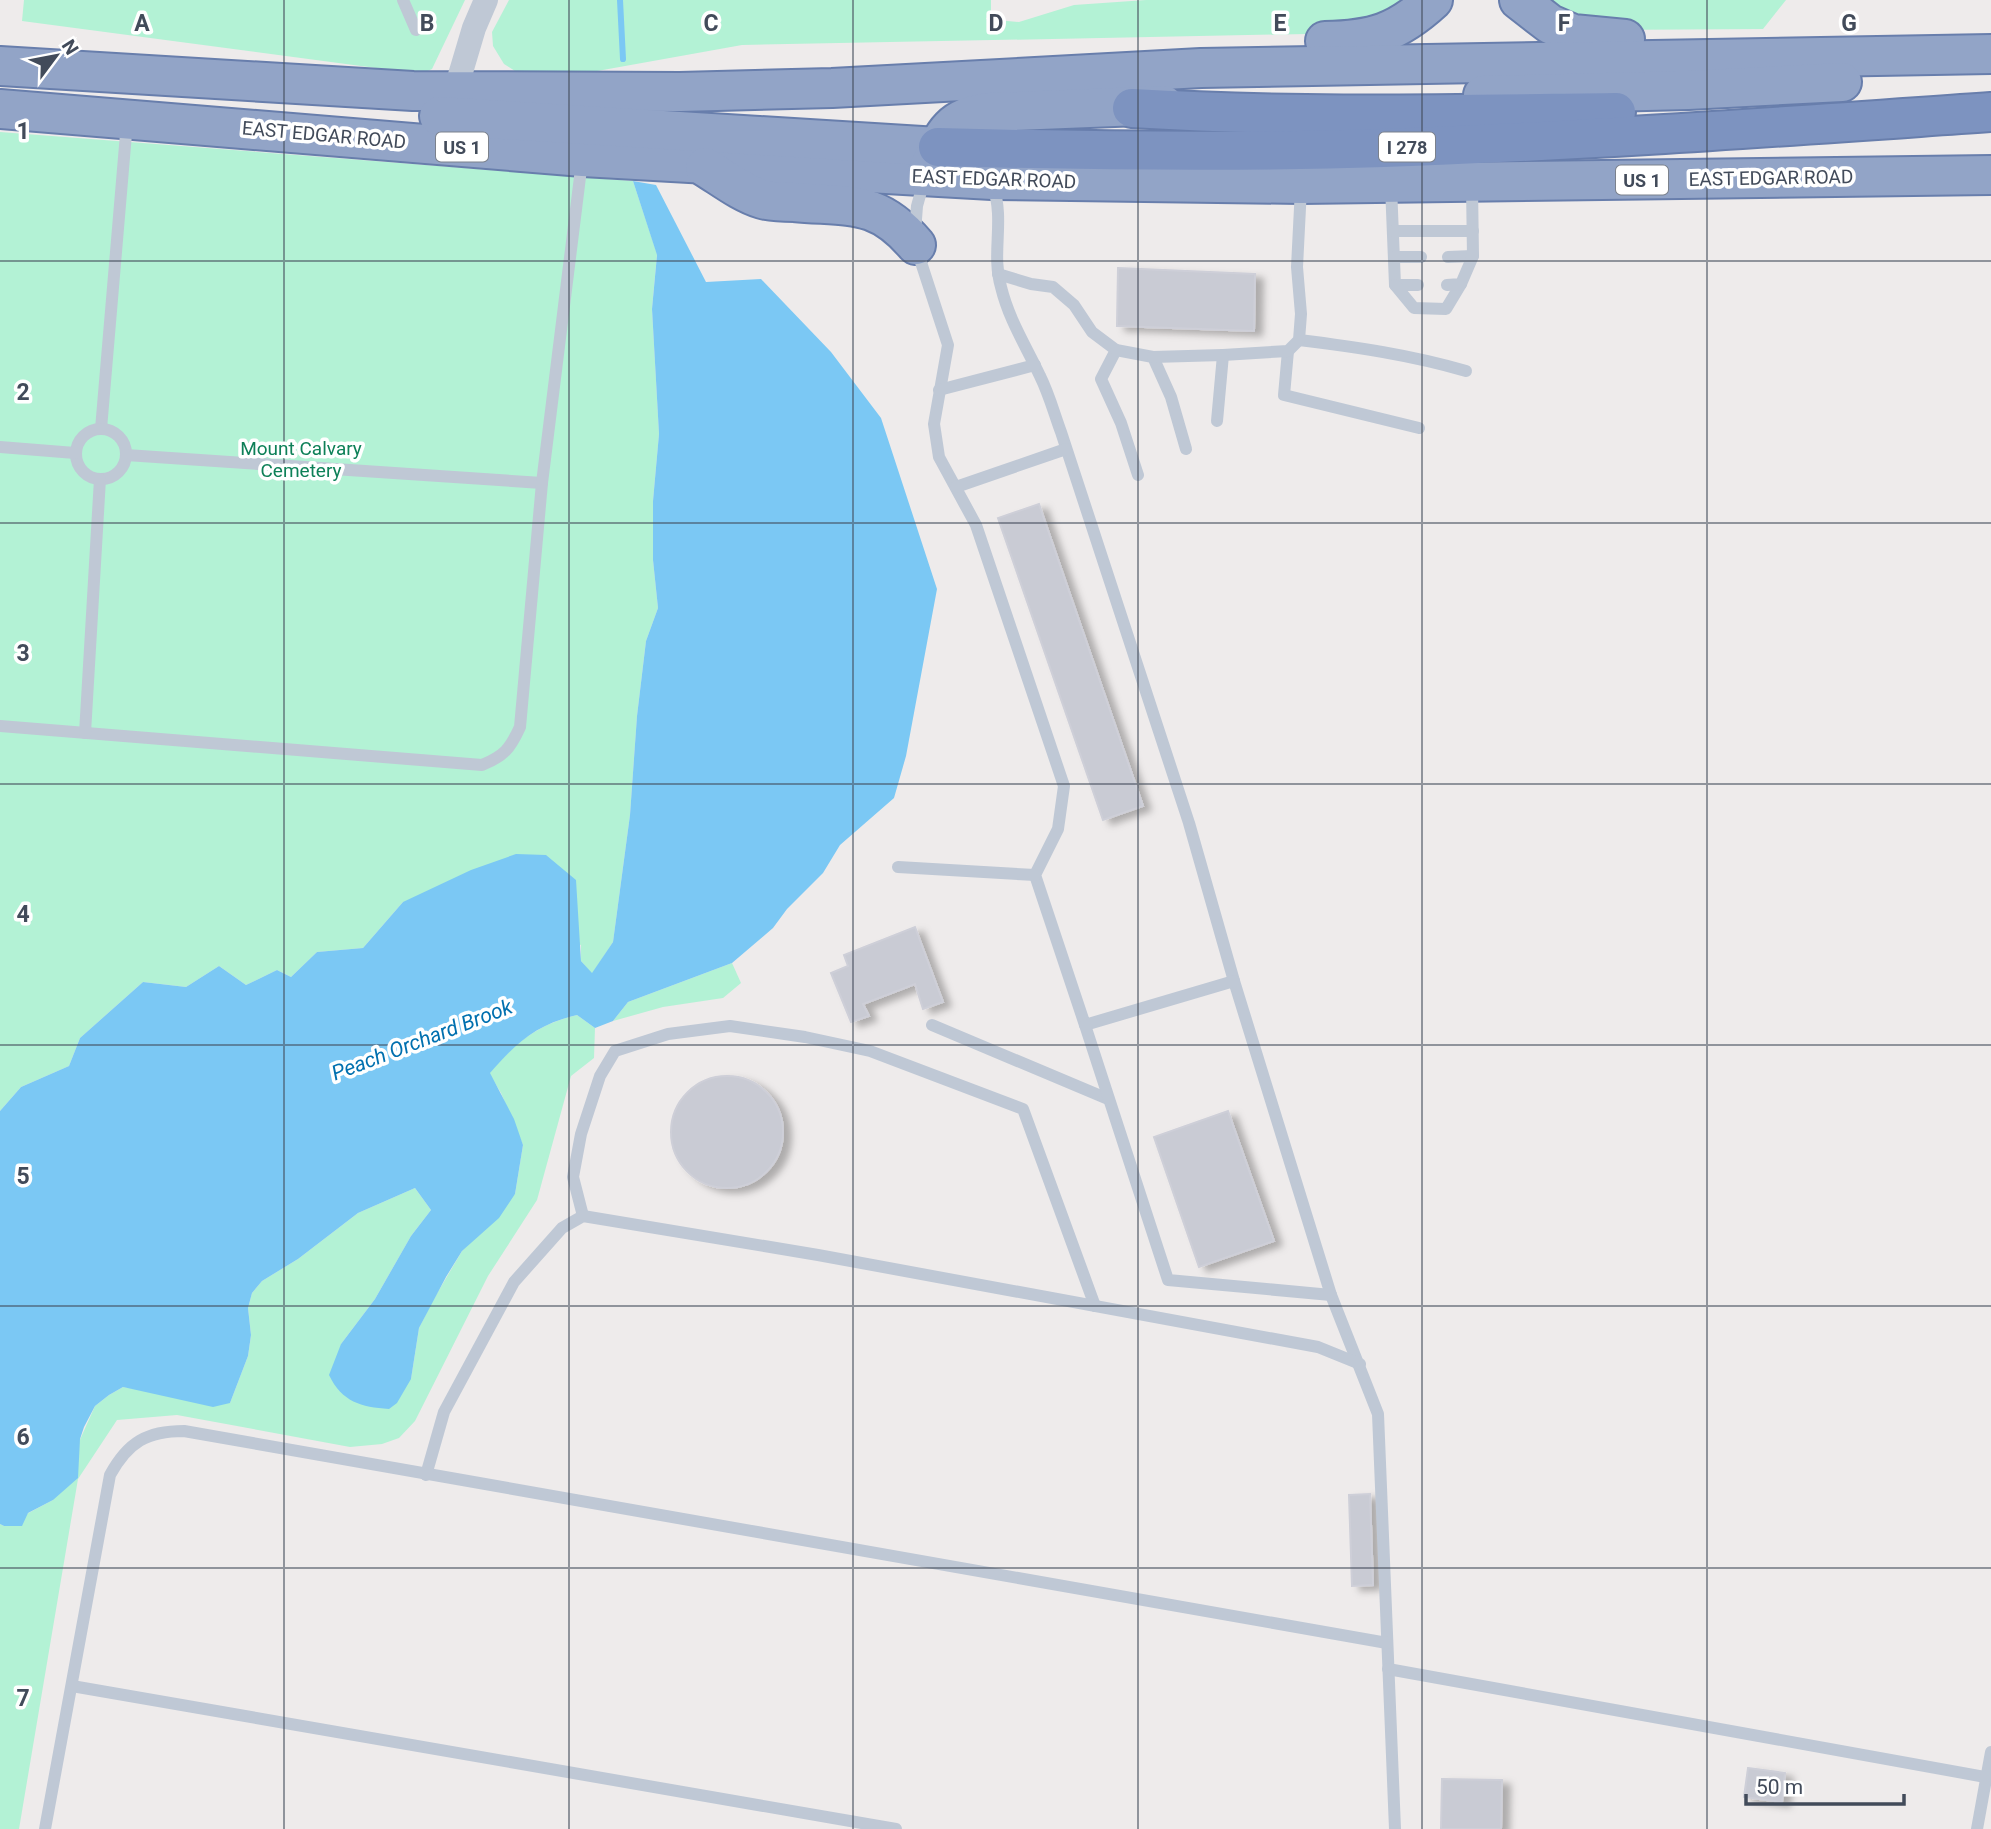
<svg xmlns="http://www.w3.org/2000/svg" width="1991" height="1829" font-family="Roboto,sans-serif">
  <style>
    .green { fill: #b3f2d5 }
    .water { fill: #7bc8f4 }
    .lines { fill: none; stroke-linecap: round; stroke-linejoin: round }
    .stream { stroke: #7bc8f4; stroke-width: 6 }
    .building { fill: #c9cbd4; stroke: #cecfd8; stroke-width: 2; filter: url(#shadow) }
    .trunk-casing { stroke: #687eac; stroke-width: 42 }
    .motorway-casing { stroke: #687eac; stroke-width: 42 }
    .service { stroke: #bfc8d5; stroke-width: 12 }
    .minor { stroke: #bfc8d5; stroke-width: 24 }
    .trunk { stroke: #92a4c7; stroke-width: 38 }
    .motorway { stroke: #7d93c0; stroke-width: 38 }
    .grid { fill: none; stroke: #424b5a; stroke-width: 2; stroke-opacity: 0.55 }
    .labels { text-anchor: middle; dominant-baseline: central; stroke-width: 7; stroke-linejoin: round; paint-order: stroke }
    .shield { fill: #fff; stroke: #7b818c; stroke-width: 2 }
    .shield-label { font-size: 18px; font-weight: bold; fill: #424b5a }
    .street-label { font-size: 19px; fill: #424b5a; stroke: #fff }
    .park-label { font-size: 19px; fill: #0e8058; stroke: #fff }
    .water-label { font-size: 21px; font-style: italic; fill: #0070af; stroke: #fff }
    .grid-label { font-size: 23px; text-anchor: middle; font-weight: bold; fill: #424b5a; stroke: #fff; stroke-width: 7; stroke-linejoin: round; paint-order: stroke }
  </style>
  <defs>
    <filter id="shadow"><feDropShadow dx="8" dy="4.5" stdDeviation="3.5" flood-color="#0004"/></filter>
  </defs>
  <rect width="100%" height="100%" fill="#eeebeb"/>
  <g class="green">
    <polygon points="24,0 465,0 432,69 421,74 22,21"/>
    <polygon points="509,0 991,0 991,11 986,19 1019,22 1074,5 1146,0 1430,0 1355,33 742,45 575,75 536,75 515,71 504,64 493,46 492,32"/>
    <polygon points="1536,0 1786,0 1763,29 1600,30"/>
    <polygon points="0,132 633,181 657,254 652,309 659,434 653,501 653,560 658,608 646,641 637,716 630,815 613,942 592,974 581,961 581,945 403,902 363,948 317,952 291,977 277,970 246,985 219,966 186,987 143,982 80,1038 69,1066 21,1087 0,1111"/>
    <polygon points="732,963 741,983 723,998 663,1007 613,1021 628,1002"/>
    <path d="M 577,1015 L 595,1028 L 594,1058 L 571,1076 L 537,1200 L 488,1276 L 415,1421 L 399,1438 L 382,1444 L 350,1447 L 177,1415 L 117,1420 L 78,1479 L 19,1829 L 0,1829 L 0,1524 L 4,1526 L 53,1500 L 95,1406 L 109,1395 L 123,1387 L 230,1403 L 248,1356 L 251,1335 L 248,1308 L 252,1293 L 262,1281 L 298,1259 L 358,1213 L 415,1188 L 431,1210 L 411,1236 L 375,1299 L 341,1344 L 411,1379 L 419,1328 L 432,1302 L 462,1251 L 515,1194 L 523,1145 L 501,1093 L 489,1073 C 517,1042 536,1025 577,1015 Z"/>
  </g>
  <path class="water" d="M 633,181 L 656,185 L 706,282 L 761,279 L 831,352 L 881,418 L 937,589 L 906,756 L 894,798 L 840,845 L 823,873 L 787,909 L 773,928 L 732,963 L 628,1002 L 613,1021 L 595,1028 L 577,1015 C 537,1024 516,1043 490,1073 L 514,1119 L 523,1145 L 515,1194 L 499,1218 L 462,1251 L 446,1277 L 419,1328 L 411,1379 L 397,1403 L 389,1409 C 361,1407 342,1402 329,1375 L 341,1344 L 375,1299 L 411,1236 L 431,1210 L 415,1188 L 358,1213 L 298,1259 L 262,1281 L 252,1293 L 248,1308 L 251,1335 L 248,1356 L 230,1403 L 213,1407 L 123,1387 L 109,1395 L 95,1406 L 84,1427 L 80,1439 L 78,1478 L 53,1500 L 28,1513 L 22,1526 L 4,1526 L 0,1524 L 0,1111 L 21,1087 L 69,1066 L 80,1038 L 143,982 L 186,987 L 219,966 L 246,985 L 277,970 L 291,977 L 317,952 L 363,948 L 403,902 L 471,870 L 516,854 L 546,855 L 576,880 L 581,961 L 592,973 L 613,942 L 630,815 L 637,716 L 646,641 L 658,608 L 653,560 L 653,501 L 659,434 L 652,309 L 657,255 Z"/>
  <g class="lines">
    <polyline class="stream" points="620,0 623,59"/>
  </g>
  <g class="building">
    <polygon points="1118,268 1255,274 1254,331 1117,326"/>
    <polygon points="1039,504 1143,806 1103,820 998,518"/>
    <polygon points="915,927 943,1002 923,1009 915,984 863,1004 869,1016 851,1022 831,973 848,966 844,955"/>
    <circle cx="727" cy="1132" r="56"/>
    <polygon points="1228,1111 1274,1241 1199,1267 1154,1137"/>
    <polygon points="1370,1494 1373,1585 1352,1586 1349,1495"/>
    <polygon points="1748,1768 1785,1773 1782,1802 1744,1797"/>
    <polygon points="1442,1779 1502,1780 1501,1829 1441,1829"/>
  </g>
  <g class="lines">
    <g class="trunk-casing">
      <g id="trunk">
        <polyline points="1519,0 1550,24 1573,34 1625,39"/>
        <path d="M 1325,41 C 1373,40 1397,33 1433,0"/>
        <polyline points="0,66 413,91 680,92 832,88 1201,68 1991,54"/>
        <polyline points="1483,95 1688,90 1842,82"/>
        <polyline points="0,109 583,157 992,180 1301,184 1991,175"/>
        <polyline points="439,116 938,147"/>
        <path d="M 705,167 C 723,178 742,193 762,199 C 772,202 784,202 794,202 C 850,207 877,199 916,245"/>
        <path d="M 926,175 C 942,138 946,116 991,112 L 1164,105"/>
      </g>
    </g>
    <g class="motorway-casing">
      <g id="motorway">
        <path d="M 1132,108 C 1293,118 1454,114 1616,112"/>
        <path d="M 938,147 C 1087,151 1235,153 1383,148 C 1586,141 1788,126 1991,112"/>
      </g>
    </g>
    <g class="service">
      <polyline points="403,0 416,30"/>
      <path d="M 993,186 C 1005,221 991,253 1001,287 C 1009,320 1026,346 1040,376 C 1049,394 1054,413 1061,432 L 1189,823 L 1234,981 L 1331,1295 L 1378,1414 L 1395,1829"/>
      <polyline points="1391,186 1395,285 1418,285"/>
      <polyline points="1393,231 1473,231"/>
      <polyline points="915,232 917,206 924,181"/>
      <polyline points="917,250 948,345 934,424 939,457 976,525 1064,786 1058,829 1035,875 1085,1025 1234,981"/>
      <polyline points="1394,257 1421,257"/>
      <polyline points="1448,257 1473,256"/>
      <polyline points="998,274 1031,284 1053,287 1074,305 1092,332 1116,350 1101,379 1121,423 1138,475"/>
      <polyline points="1395,285 1414,308 1446,309 1461,284"/>
      <polyline points="1447,285 1461,284 1473,256 1472,186"/>
      <path d="M 1299,340 C 1356,347 1411,355 1466,371"/>
      <polyline points="1116,350 1153,357 1171,397 1186,449"/>
      <polyline points="1288,351 1284,395 1419,428"/>
      <polyline points="1223,355 1288,351 1299,340 1301,314 1297,267 1301,188"/>
      <polyline points="1153,357 1223,355 1217,421"/>
      <polyline points="939,390 1035,365"/>
      <polyline points="101,429 127,122"/>
      <circle cx="101" cy="454" r="25"/>
      <polyline points="0,447 75,453"/>
      <polyline points="126,455 542,483"/>
      <polyline points="956,487 1066,449"/>
      <path d="M 0,726 L 482,765 C 504,756 510,749 520,727 L 542,483 L 582,161"/>
      <polyline points="85,733 100,479"/>
      <polyline points="898,867 1035,875"/>
      <polyline points="932,1025 1108,1099"/>
      <polyline points="1085,1025 1168,1280 1331,1295"/>
      <polyline points="583,1216 573,1177 581,1134 600,1076 615,1051 668,1034 730,1026 805,1037 870,1051 1023,1109 1095,1306"/>
      <polyline points="426,1475 444,1412 514,1282 562,1228 583,1216 818,1255 1318,1347 1360,1364"/>
      <polyline points="1388,1669 1991,1778"/>
      <polyline points="72,1686 896,1829"/>
      <path d="M 45,1829 L 110,1475 C 128,1442 147,1431 184,1431 L 1387,1643"/>
      <polyline points="1977,1829 1991,1752"/>
    </g>
    <polyline class="minor" points="455,92 474,28 486,0"/>
    <use href="#trunk" class="trunk"/>
    <use href="#motorway" class="motorway"/>
  </g>
  <path class="grid" d="M 284,0 L 284,1829M 569,0 L 569,1829M 853,0 L 853,1829M 1138,0 L 1138,1829M 1422,0 L 1422,1829M 1707,0 L 1707,1829M 0,261 L 1991,261M 0,523 L 1991,523M 0,784 L 1991,784M 0,1045 L 1991,1045M 0,1306 L 1991,1306M 0,1568 L 1991,1568"/>
  <g class="labels">
    <g class="shield">
      <rect x="436" y="132.5" width="52" height="29" rx="5"/>
      <rect x="1379" y="132.5" width="56" height="29" rx="5"/>
      <rect x="1616" y="165.5" width="52" height="29" rx="5"/>
    </g>
    <g class="shield-label">
      <text x="462" y="147">US 1</text>
      <text x="1407" y="147">I 278</text>
      <text x="1642" y="180">US 1</text>
    </g>
    <g class="street-label">
      <text transform="translate(324 135) rotate(5)">EAST EDGAR ROAD</text>
      <text transform="translate(1771 178) rotate(-1)">EAST EDGAR ROAD</text>
      <text transform="translate(994 179) rotate(2)">EAST EDGAR ROAD</text>
    </g>
    <g class="park-label">
      <text x="301" y="448">Mount Calvary<tspan x="301" dy="22">Cemetery</tspan></text>
    </g>
    <g class="water-label">
      <text transform="translate(422 1040) rotate(-21)">Peach Orchard Brook</text>
    </g>
  </g>
  <g class="grid-label">
    <text x="142" y="31">A</text>
    <text x="427" y="31">B</text>
    <text x="711" y="31">C</text>
    <text x="996" y="31">D</text>
    <text x="1280" y="31">E</text>
    <text x="1564" y="31">F</text>
    <text x="1849" y="31">G</text>
    <text x="23" y="139">1</text>
    <text x="23" y="400">2</text>
    <text x="23" y="661">3</text>
    <text x="23" y="922">4</text>
    <text x="23" y="1184">5</text>
    <text x="23" y="1445">6</text>
    <text x="23" y="1706">7</text>
  </g>
  <g transform="translate(56 56) rotate(58)" stroke="#ffffff" stroke-width="5" paint-order="stroke">
  <path d="M0-5L12 26L0 18L-12 26Z" fill="#424b5a"/>
  <text y="-10" font-size="19" font-weight="bold" text-anchor="middle" fill="#424b5a">N</text>
  </g>
  <path d="M1746 1794v10h158v-10" fill="none" stroke="#424b5a" stroke-width="3.5"/>
  <text x="1756" y="1794" font-size="21" fill="#424b5a" stroke="#ffffff" stroke-width="5" paint-order="stroke">50 m</text>
</svg>
